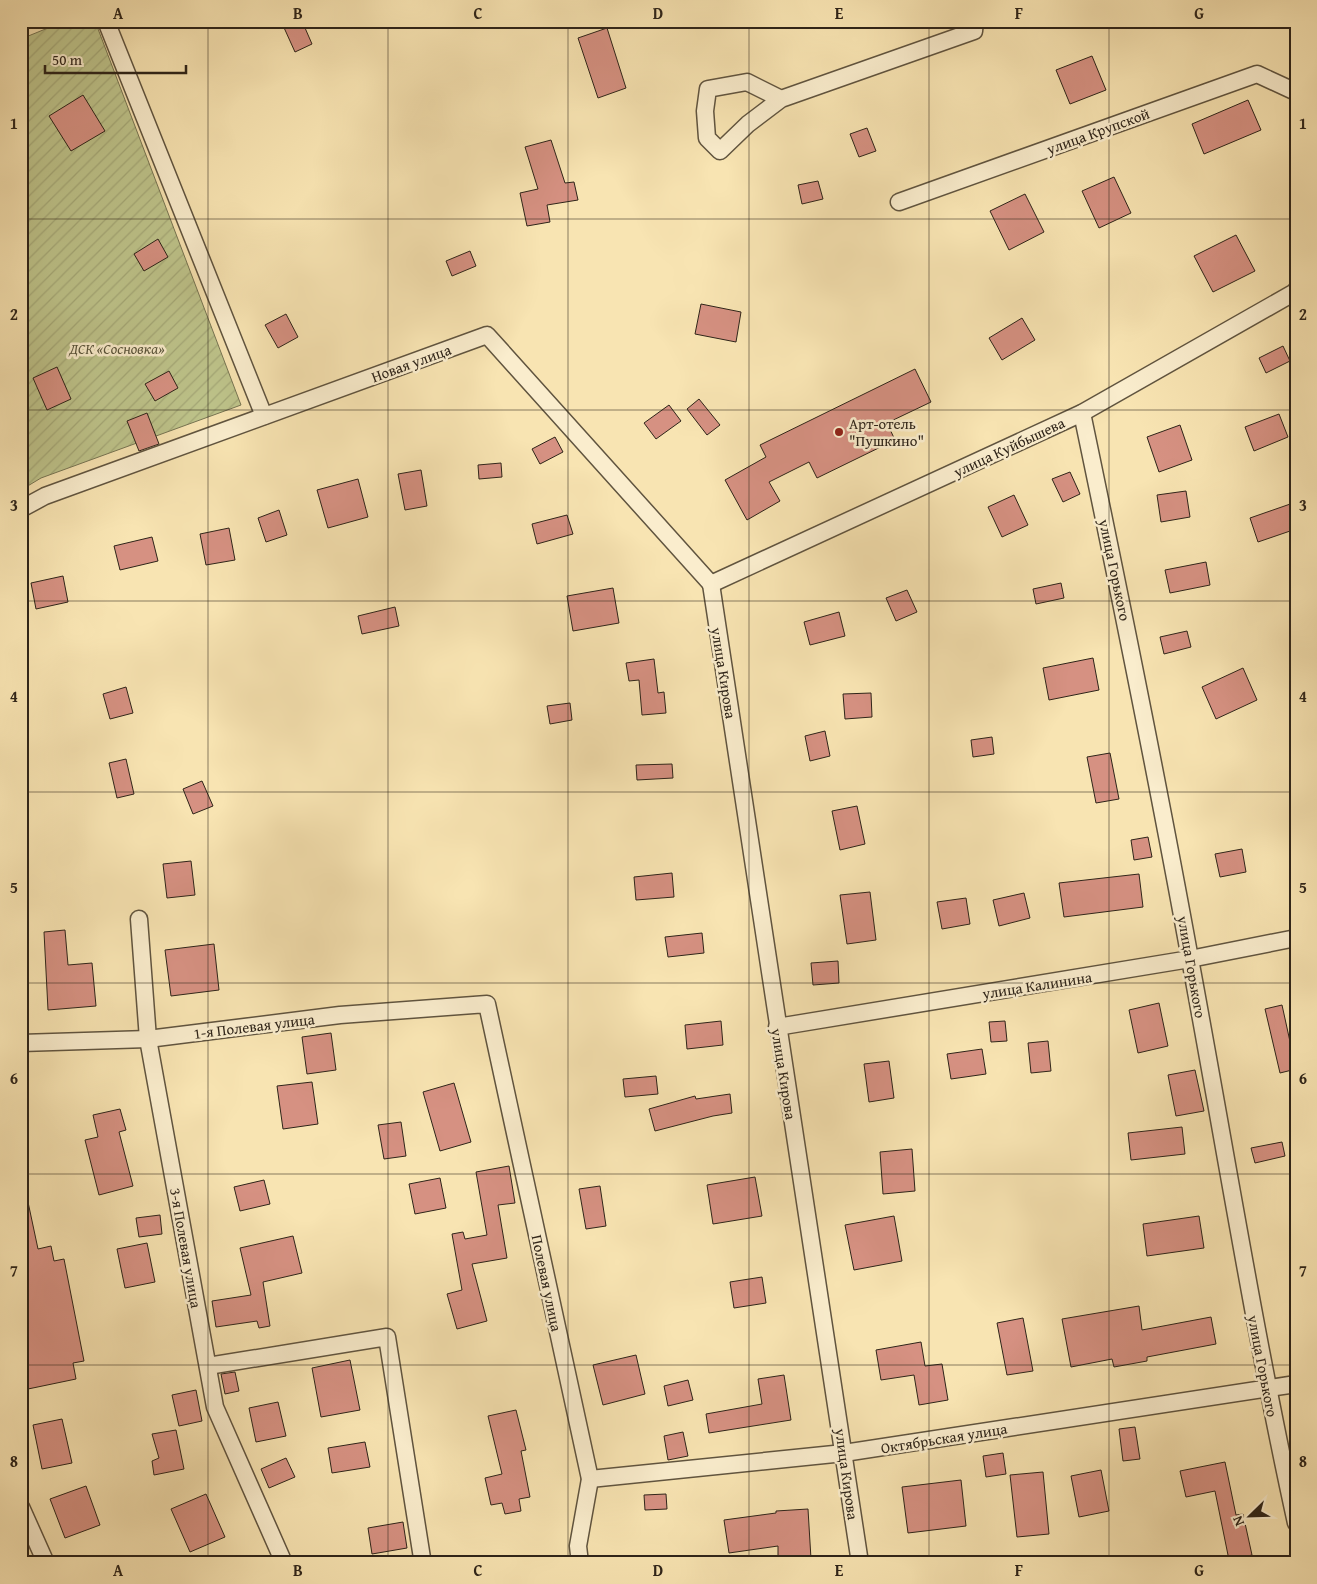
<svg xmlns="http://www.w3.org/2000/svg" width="1317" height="1584" font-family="'Gentium Book Plus',serif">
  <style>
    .garden { fill: url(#garden-furrows); stroke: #767452 }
    .building { fill: #d69182; stroke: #2e2419 }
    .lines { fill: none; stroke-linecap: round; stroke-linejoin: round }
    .minor-casing { stroke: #60543f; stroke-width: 19 }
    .minor { stroke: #faedcd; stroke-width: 16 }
    .grid { fill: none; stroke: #2e2419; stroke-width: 1; stroke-opacity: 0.55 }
    .poi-dot { fill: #8f2418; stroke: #faedcd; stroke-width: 2 }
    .labels { text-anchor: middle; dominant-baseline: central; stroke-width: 5; stroke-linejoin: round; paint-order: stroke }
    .street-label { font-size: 15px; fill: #2e2419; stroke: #faedcd }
    .park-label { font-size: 15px; font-style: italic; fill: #59543b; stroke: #faedcd }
    .poi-label { font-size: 15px; fill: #2e2419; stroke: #faedcd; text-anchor: start }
    .neatline { fill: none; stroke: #2e2419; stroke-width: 2 }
    .grid-label { font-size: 16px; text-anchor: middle; font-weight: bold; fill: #2e2419 }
  </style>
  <defs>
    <pattern id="garden-furrows" width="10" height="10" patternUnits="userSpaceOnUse" patternTransform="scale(1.25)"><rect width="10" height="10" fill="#bec48b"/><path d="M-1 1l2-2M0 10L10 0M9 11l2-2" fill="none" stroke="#a4a877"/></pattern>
  </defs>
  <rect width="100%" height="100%" fill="#f8e4b2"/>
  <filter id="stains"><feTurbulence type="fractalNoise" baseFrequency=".004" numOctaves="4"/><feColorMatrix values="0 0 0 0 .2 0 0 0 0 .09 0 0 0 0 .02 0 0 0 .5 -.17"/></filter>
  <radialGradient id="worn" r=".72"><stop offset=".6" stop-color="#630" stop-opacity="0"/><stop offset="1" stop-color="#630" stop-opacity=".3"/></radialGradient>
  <polygon class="garden" points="65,21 95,21 241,405 41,478 21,490 21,39"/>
  <g class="building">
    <polygon points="281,21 302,21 312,44 295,52"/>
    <polygon points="607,28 626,88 598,98 578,38"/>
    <polygon points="1092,56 1106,90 1070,104 1056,70"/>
    <polygon points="83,95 105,131 71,151 49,116"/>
    <polygon points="1248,100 1261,130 1204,154 1192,124"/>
    <polygon points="867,128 876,151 859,157 850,134"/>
    <polygon points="551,140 565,183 574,182 578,200 547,205 550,222 527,226 520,193 538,189 525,147"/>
    <polygon points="1114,177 1131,213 1099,228 1082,191"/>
    <polygon points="818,181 823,199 802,204 798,185"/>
    <polygon points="1025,194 1044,232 1009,250 990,211"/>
    <polygon points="1236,235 1255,271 1213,292 1194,256"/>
    <polygon points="158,239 168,257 144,271 134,254"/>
    <polygon points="470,251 476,266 452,276 446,261"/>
    <polygon points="701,304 741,312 736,342 695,334"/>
    <polygon points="286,314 298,337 278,348 265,325"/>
    <polygon points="1022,318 1035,340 1002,360 989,338"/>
    <polygon points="1283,346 1290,361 1266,373 1259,358"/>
    <polygon points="57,367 71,399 47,410 33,378"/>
    <polygon points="915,369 931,402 887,423 895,440 817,478 809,462 769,482 780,501 747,520 725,480 766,457 760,445"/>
    <polygon points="169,371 178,388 155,401 145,384"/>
    <polygon points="699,399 720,425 707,435 687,409"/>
    <polygon points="669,405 681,421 656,439 644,423"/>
    <polygon points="147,413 159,444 139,451 127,421"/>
    <polygon points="1279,414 1288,437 1254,451 1245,427"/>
    <polygon points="1180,425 1192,460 1159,472 1147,437"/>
    <polygon points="555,437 563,452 540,464 532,449"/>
    <polygon points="501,463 502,477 479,479 478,465"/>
    <polygon points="421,470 427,506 405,510 398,474"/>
    <polygon points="1070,472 1080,494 1063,502 1052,479"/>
    <polygon points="358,479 368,517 328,528 317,490"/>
    <polygon points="1186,491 1190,517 1161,522 1157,495"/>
    <polygon points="1014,495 1028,525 1002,537 988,507"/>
    <polygon points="1296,502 1296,529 1258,542 1250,518"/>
    <polygon points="279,510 287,535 266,542 258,518"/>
    <polygon points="567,515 573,534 537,544 532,524"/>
    <polygon points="229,528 235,560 206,565 200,534"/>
    <polygon points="152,537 158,561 120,570 114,546"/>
    <polygon points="1206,562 1210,585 1170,593 1165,570"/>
    <polygon points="63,576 68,602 36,609 31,583"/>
    <polygon points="1061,583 1064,598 1036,604 1033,589"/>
    <polygon points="613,588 619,623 573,631 567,596"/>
    <polygon points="907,590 917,612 896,621 886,598"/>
    <polygon points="395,607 399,626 362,634 358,616"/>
    <polygon points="839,612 845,636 810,645 804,622"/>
    <polygon points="1187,631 1191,647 1164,654 1160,637"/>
    <polygon points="1093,658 1099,690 1049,700 1043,668"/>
    <polygon points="654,659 658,693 664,692 666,713 642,715 639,680 629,681 626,663"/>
    <polygon points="1243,668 1257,700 1216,719 1202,687"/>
    <polygon points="126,687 133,713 110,719 103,694"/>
    <polygon points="871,693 872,717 845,719 843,694"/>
    <polygon points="570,703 572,720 550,724 547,706"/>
    <polygon points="825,731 830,756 810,761 805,736"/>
    <polygon points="992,737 994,754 973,757 971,740"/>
    <polygon points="1110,753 1119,799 1096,803 1087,757"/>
    <polygon points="126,759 134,794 117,798 109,763"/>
    <polygon points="672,764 673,778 637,780 636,765"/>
    <polygon points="202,781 213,806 193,814 183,789"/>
    <polygon points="857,806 865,844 840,850 832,811"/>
    <polygon points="1148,837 1152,857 1134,860 1131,840"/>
    <polygon points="1242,849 1246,872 1220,877 1215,854"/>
    <polygon points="191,861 195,895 167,898 163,864"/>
    <polygon points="672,873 674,897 636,900 634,877"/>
    <polygon points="1139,874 1143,907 1064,917 1059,883"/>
    <polygon points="870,892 876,940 847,944 840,895"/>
    <polygon points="1024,893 1030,918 999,926 993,900"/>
    <polygon points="966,898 970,924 942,929 937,902"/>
    <polygon points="65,930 68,965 92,963 96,1006 48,1010 44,932"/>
    <polygon points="702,933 704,953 668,957 665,937"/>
    <polygon points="214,944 219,990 171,996 165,950"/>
    <polygon points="838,961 839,983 813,985 811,963"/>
    <polygon points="1159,1003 1168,1046 1138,1053 1129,1010"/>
    <polygon points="1282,1005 1296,1069 1280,1073 1265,1009"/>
    <polygon points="721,1021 723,1045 687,1049 685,1025"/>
    <polygon points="1005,1021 1007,1041 991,1042 989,1022"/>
    <polygon points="331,1033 336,1070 307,1074 302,1037"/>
    <polygon points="1048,1041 1051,1071 1031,1073 1028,1043"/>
    <polygon points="982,1049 986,1074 951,1079 947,1054"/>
    <polygon points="889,1061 894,1098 869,1102 864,1064"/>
    <polygon points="1195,1070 1204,1111 1176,1116 1168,1075"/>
    <polygon points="656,1076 658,1094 625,1097 623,1079"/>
    <polygon points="312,1082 318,1124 283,1129 277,1086"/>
    <polygon points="454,1083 471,1142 440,1151 423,1092"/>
    <polygon points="730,1094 732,1113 713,1116 655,1131 649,1109 695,1096 696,1099"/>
    <polygon points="120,1109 126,1130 119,1132 133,1186 99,1195 85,1140 98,1137 93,1115"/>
    <polygon points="401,1122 406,1156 384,1159 378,1125"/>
    <polygon points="1182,1127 1185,1154 1131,1160 1128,1133"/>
    <polygon points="1282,1142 1285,1156 1255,1163 1251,1148"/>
    <polygon points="912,1149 915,1191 883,1194 880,1152"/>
    <polygon points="509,1166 515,1203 498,1205 507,1258 472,1264 487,1321 457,1329 447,1294 462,1290 452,1234 463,1232 465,1239 487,1235 476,1172"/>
    <polygon points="755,1177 762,1216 713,1224 707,1185"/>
    <polygon points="440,1178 446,1208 415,1214 409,1184"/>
    <polygon points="264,1180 270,1204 240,1211 234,1187"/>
    <polygon points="600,1186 606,1226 586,1229 579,1189"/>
    <polygon points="28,1202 38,1249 51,1246 54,1261 64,1259 84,1361 73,1363 76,1379 28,1389 26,1376 21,1377 21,1203"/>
    <polygon points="160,1215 162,1234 139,1237 136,1218"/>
    <polygon points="894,1216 902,1261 854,1270 845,1225"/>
    <polygon points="1199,1216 1204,1248 1147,1256 1143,1224"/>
    <polygon points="293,1236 302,1273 263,1282 270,1326 259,1328 257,1321 216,1327 212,1301 251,1295 240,1248"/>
    <polygon points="147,1243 155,1282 125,1288 117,1249"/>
    <polygon points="762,1277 766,1303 734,1308 730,1282"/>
    <polygon points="1139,1306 1142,1330 1211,1317 1216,1344 1147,1357 1147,1361 1114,1367 1112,1359 1071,1367 1062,1319"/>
    <polygon points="1023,1318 1033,1371 1007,1375 997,1323"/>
    <polygon points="921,1342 925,1366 942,1364 948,1400 919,1405 914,1375 881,1380 876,1350"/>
    <polygon points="636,1355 645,1394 603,1405 593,1365"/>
    <polygon points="350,1360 360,1410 321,1417 312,1368"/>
    <polygon points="235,1372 239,1391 225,1394 221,1374"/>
    <polygon points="784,1375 791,1420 709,1433 706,1414 762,1404 758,1379"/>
    <polygon points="688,1380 693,1400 668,1406 664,1386"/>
    <polygon points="196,1390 202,1421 179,1426 172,1395"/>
    <polygon points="278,1402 286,1436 256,1442 249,1408"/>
    <polygon points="516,1410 526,1450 521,1451 530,1497 519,1499 521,1511 505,1514 502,1503 491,1505 485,1478 502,1474 488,1416"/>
    <polygon points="62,1419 72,1463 42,1469 33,1425"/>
    <polygon points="1135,1427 1140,1459 1123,1461 1119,1429"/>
    <polygon points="176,1430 184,1469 154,1475 152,1461 159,1458 152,1434"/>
    <polygon points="683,1432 688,1456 668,1460 664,1436"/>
    <polygon points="365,1442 370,1467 332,1473 328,1448"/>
    <polygon points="1003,1453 1006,1474 986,1477 983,1456"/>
    <polygon points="286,1458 295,1477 269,1488 261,1469"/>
    <polygon points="1225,1462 1236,1515 1243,1514 1252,1555 1229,1560 1215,1491 1186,1497 1180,1471"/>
    <polygon points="1101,1470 1109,1511 1079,1517 1071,1476"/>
    <polygon points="1043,1472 1049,1534 1017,1537 1010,1475"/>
    <polygon points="961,1480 966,1526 908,1533 902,1487"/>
    <polygon points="86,1486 100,1525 65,1538 50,1499"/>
    <polygon points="206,1494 225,1537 190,1552 171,1509"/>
    <polygon points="666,1494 667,1509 645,1510 644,1495"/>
    <polygon points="808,1509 811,1559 778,1561 778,1546 729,1553 724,1520 776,1513 776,1511"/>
    <polygon points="403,1522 407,1548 372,1554 368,1528"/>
  </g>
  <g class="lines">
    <g class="minor-casing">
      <g id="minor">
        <polyline points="106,21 264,416"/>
        <polyline points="781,99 747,82 708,89 705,111 707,138 720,151 748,124 781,99 974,31 975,21"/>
        <polyline points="899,202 1257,74 1296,92"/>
        <path d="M 1082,413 C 1120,595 1157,777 1190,959 C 1225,1147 1255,1336 1296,1523"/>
        <polyline points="21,509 45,496 487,335 711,584"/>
        <polyline points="711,584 860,1563"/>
        <polyline points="711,584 1082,413 1295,292 1296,290"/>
        <polyline points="139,919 148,1039 215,1407 284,1563"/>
        <polyline points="777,1027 1190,959 1296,938"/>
        <polyline points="21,1043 148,1039 340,1015 487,1004 590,1479 578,1546 580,1563"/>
        <polyline points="208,1366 387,1337 422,1558"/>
        <polyline points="590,1479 844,1453 1296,1384"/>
        <polyline points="21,1507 46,1563"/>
      </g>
    </g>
    <use href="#minor" class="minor"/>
  </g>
  <path class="grid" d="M 208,21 L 208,1563M 388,21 L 388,1563M 568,21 L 568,1563M 749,21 L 749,1563M 929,21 L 929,1563M 1109,21 L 1109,1563M 21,219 L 1296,219M 21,410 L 1296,410M 21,601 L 1296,601M 21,792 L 1296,792M 21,983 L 1296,983M 21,1174 L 1296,1174M 21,1365 L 1296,1365"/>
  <circle class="poi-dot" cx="839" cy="432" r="5"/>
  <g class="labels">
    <g class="street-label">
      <text transform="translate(1098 131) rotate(-20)">улица Крупской</text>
      <text transform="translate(411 363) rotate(-20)">Новая улица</text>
      <text transform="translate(1009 447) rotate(-25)">улица Куйбышева</text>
      <text transform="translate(1115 570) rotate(78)">улица Горького</text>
      <text transform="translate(724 673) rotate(81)">улица Кирова</text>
      <text transform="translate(1192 967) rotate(80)">улица Горького</text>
      <text transform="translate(1037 985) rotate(-9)">улица Калинина</text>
      <text transform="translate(254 1026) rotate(-7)">1-я Полевая улица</text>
      <text transform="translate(784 1074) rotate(81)">улица Кирова</text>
      <text transform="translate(186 1248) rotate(80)">3-я Полевая улица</text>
      <text transform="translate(547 1283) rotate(78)">Полевая улица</text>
      <text transform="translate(1263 1366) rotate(79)">улица Горького</text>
      <text transform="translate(944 1438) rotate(-9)">Октябрьская улица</text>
      <text transform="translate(847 1474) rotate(82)">улица Кирова</text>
    </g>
    <g class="park-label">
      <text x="117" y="348">ДСК «Сосновка»</text>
    </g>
    <g class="poi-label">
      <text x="849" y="423">Арт-отель<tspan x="849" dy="17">"Пушкино"</tspan></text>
    </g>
  </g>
  <rect width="1317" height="1584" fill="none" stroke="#f8e4b2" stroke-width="55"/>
  <g transform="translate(1250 1516) rotate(247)" stroke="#faedcd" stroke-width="4" paint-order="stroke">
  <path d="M0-4L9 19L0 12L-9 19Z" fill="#2e2419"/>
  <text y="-8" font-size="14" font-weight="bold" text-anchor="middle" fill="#2e2419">N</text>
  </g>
  <path d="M45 65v8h141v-8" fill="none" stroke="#2e2419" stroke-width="2.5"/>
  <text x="52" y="65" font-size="15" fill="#2e2419" stroke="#faedcd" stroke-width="4" paint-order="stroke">50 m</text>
  <rect x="28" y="28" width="1262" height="1528" class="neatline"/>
  <g class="grid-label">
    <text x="118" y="19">A</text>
    <text x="298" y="19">B</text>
    <text x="478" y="19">C</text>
    <text x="658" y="19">D</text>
    <text x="839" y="19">E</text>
    <text x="1019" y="19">F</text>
    <text x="1199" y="19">G</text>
    <text x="14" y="129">1</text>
    <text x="1303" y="129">1</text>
    <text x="14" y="320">2</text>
    <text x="1303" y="320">2</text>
    <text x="14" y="511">3</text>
    <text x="1303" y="511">3</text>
    <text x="14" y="702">4</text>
    <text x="1303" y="702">4</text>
    <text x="14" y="893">5</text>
    <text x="1303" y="893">5</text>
    <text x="14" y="1084">6</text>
    <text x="1303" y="1084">6</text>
    <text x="14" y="1276">7</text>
    <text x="1303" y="1276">7</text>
    <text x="14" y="1467">8</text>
    <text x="1303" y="1467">8</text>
    <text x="118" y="1576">A</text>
    <text x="298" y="1576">B</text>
    <text x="478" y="1576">C</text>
    <text x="658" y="1576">D</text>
    <text x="839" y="1576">E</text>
    <text x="1019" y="1576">F</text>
    <text x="1199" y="1576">G</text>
  </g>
  <rect width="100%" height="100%" filter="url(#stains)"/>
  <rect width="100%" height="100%" fill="url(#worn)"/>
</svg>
